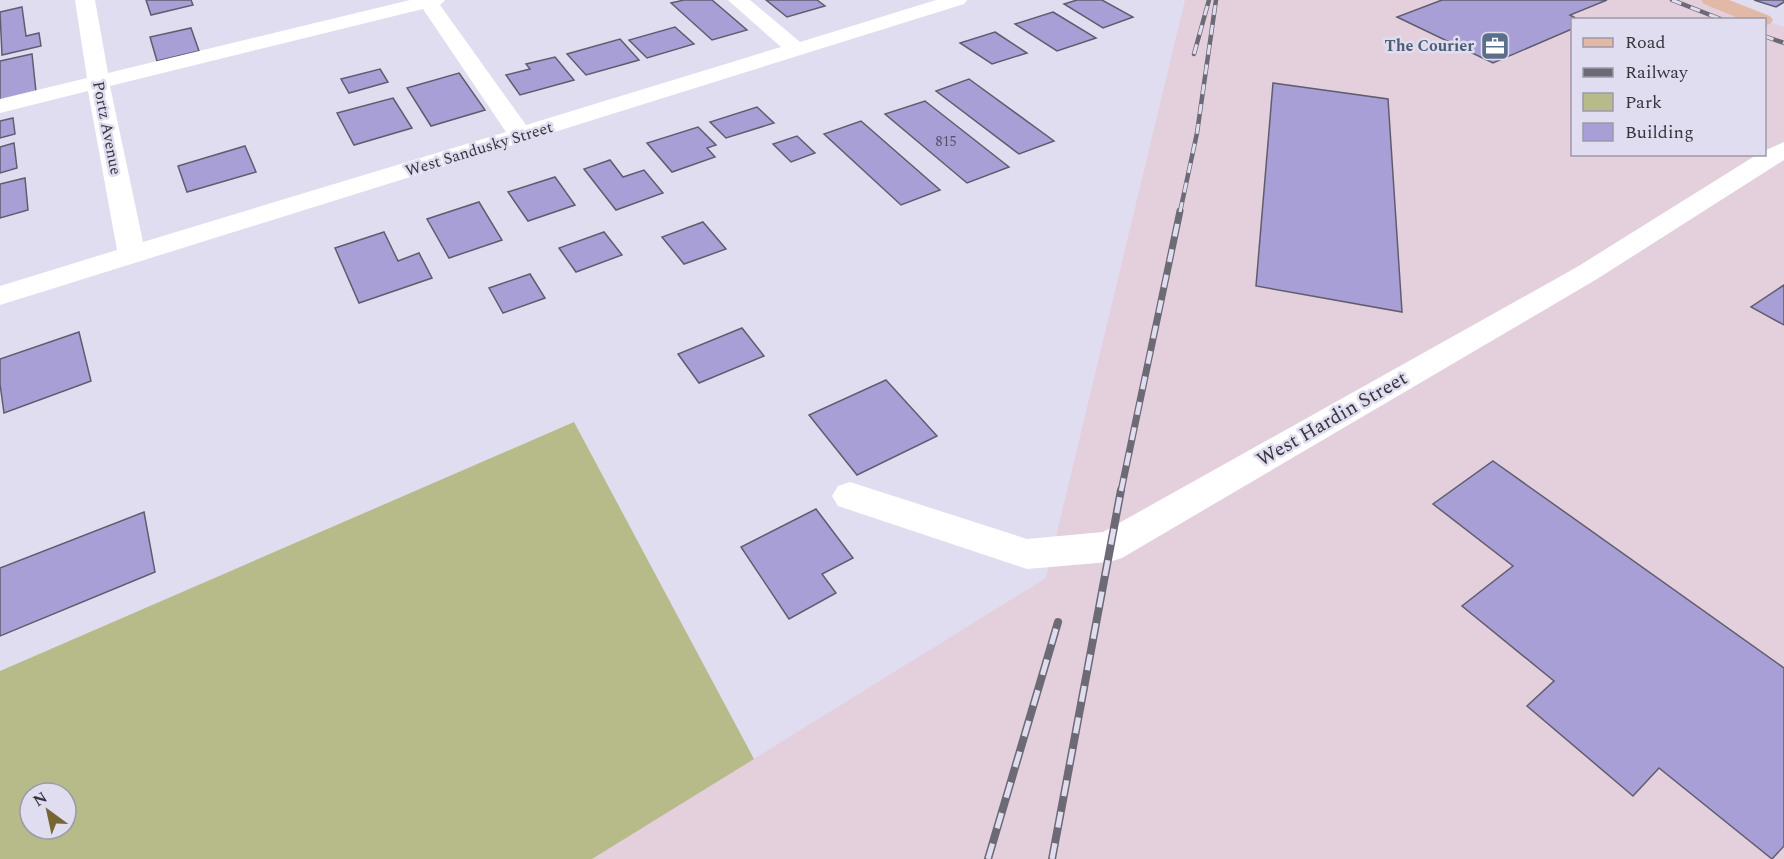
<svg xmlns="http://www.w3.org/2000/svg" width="1784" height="859" font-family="Spectral,serif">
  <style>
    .industrial { fill: #e4cfdd }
    .green { fill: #b7bb89; fill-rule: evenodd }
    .building { fill: #a99fd7; stroke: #5f5d6d; stroke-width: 1.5 }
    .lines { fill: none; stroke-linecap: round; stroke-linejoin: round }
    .minor { fill: #fff; fill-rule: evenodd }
    .major { fill: #e1b9a6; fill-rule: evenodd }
    .rail-far2-casing { stroke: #6c6a75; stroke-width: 4.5 }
    .rail-far1-casing { stroke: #6c6a75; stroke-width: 7 }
    .rail-casing { stroke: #6c6a75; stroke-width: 8 }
    .rail-far2 { stroke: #e0ddf0; stroke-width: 3; stroke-dasharray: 10; stroke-linecap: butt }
    .rail-far1 { stroke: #e0ddf0; stroke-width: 4.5; stroke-dasharray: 13; stroke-linecap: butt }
    .rail { stroke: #e0ddf0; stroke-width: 5; stroke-dasharray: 16; stroke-linecap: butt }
    .labels { text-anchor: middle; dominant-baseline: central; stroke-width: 5; stroke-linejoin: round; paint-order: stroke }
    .far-number-label { font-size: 14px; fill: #534f63 }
    .far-service-label { font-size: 16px; font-weight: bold; fill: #4e5e75; stroke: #e0ddf0; text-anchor: end }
    .far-street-label { font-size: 16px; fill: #36343c; stroke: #e0ddf0 }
    .street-label { font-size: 20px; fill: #36343c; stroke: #e0ddf0 }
  </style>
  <rect width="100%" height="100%" fill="#e0ddf0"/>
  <polygon class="industrial" points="1185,0 1711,0 1763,19 1572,20 1572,154 1764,154 1765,20 1784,27 1784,859 592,859 1046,578"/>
  <path class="green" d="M 574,422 L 754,759 L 592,859 L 0,859 L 0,671 ZM 30,793 L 66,793 L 66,829 L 30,829 Z"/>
  <g class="building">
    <polygon points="146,0 191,0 193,5 151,15"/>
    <polygon points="684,0 712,0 747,30 712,40 671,3"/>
    <polygon points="766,0 817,0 825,6 787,17"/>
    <polygon points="1077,0 1102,0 1133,17 1103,28 1064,4"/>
    <polygon points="1442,0 1607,0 1570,15 1579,20 1572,20 1572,29 1493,63 1397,17"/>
    <polygon points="1754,0 1784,0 1784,2 1776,7"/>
    <polygon points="22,7 26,36 39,33 41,46 2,55 0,12"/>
    <polygon points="1053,12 1096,38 1057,51 1015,24"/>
    <polygon points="675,27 694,44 647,58 629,40"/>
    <polygon points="191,28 199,51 157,61 150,37"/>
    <polygon points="995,32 1027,53 992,64 960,43"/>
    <polygon points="620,39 639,60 586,75 567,54"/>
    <polygon points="32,54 36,92 0,100 0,61"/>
    <polygon points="555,57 574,80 520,95 506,75 530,69 526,64"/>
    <polygon points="380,69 388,82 349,93 341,79"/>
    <polygon points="459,73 485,110 431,126 407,88"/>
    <polygon points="969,79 1054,141 1019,154 936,91"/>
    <polygon points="1273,83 1388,99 1402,312 1256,286"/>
    <polygon points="393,98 412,128 354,145 337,113"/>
    <polygon points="925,101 1009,167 967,183 885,114"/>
    <polygon points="757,107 774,123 726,138 710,122"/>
    <polygon points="13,118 15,134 0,138 0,121"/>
    <polygon points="861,121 940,190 901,205 824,134"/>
    <polygon points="698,127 716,145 707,148 715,157 672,172 647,143"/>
    <polygon points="797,136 815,153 791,162 773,144"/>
    <polygon points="14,143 17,168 0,173 0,147"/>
    <polygon points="245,146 256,172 187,192 178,166"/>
    <polygon points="610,160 623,177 644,170 663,193 616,210 584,169"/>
    <polygon points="555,177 575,205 528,221 508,192"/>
    <polygon points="25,178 28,210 0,218 0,184"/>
    <polygon points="479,202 502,240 449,258 427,219"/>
    <polygon points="703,222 726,249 684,264 662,237"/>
    <polygon points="384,232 398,261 419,253 432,278 359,303 335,248"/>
    <polygon points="604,232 622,255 576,272 559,248"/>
    <polygon points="530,274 545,298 503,313 489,288"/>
    <polygon points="1784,285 1784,325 1751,307"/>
    <polygon points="742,328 764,356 699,383 678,354"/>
    <polygon points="79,332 91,381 4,413 0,384 0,359"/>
    <polygon points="886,380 937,436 857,475 809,415"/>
    <polygon points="1493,461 1784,668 1784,846 1772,859 1659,768 1633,796 1527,706 1554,681 1462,606 1513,566 1433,504"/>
    <polygon points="816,509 853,558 822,574 836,593 789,619 741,547"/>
    <polygon points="144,512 155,572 0,636 0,568"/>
  </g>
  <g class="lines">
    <g class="minor">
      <path d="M 75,0 L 95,0 L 108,73 L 410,0 L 445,0 L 440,5 L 526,125 L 781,47 L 728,0 L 750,0 L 800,42 L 936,0 L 967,0 L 964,4 L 0,305 L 0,286 L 117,250 L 88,91 L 0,113 L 0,99 L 87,78 ZM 423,9 L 506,132 L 143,242 L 110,86 Z"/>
      <polygon points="1784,142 1784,160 1597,279 1122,558 1109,562 1027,569 838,506 832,496 838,486 850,482 1027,539 1103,532 1577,267 1758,154 1764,154 1764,151"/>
    </g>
    <polygon class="major" points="1701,0 1729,0 1770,16 1773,20 1770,24 1764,26 1764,20 1743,20 1704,4"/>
    <g class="rail-far2-casing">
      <g id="rail-far2">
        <polyline points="1672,0 1723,20"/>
        <polyline points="1764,36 1784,43"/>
        <polyline points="1194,54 1209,0"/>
        <polyline points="1180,212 1197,133 1216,0"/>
      </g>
    </g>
    <g class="rail-far1-casing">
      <polyline id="rail-far1" points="1121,491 1180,211"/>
    </g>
    <g class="rail-casing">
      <g id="rail">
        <polyline points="988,859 1058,622"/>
        <polyline points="1052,859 1121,490"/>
      </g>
    </g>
    <use href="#rail-far2" class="rail-far2"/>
    <use href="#rail-far1" class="rail-far1"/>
    <use href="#rail" class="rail"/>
  </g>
  <defs>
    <g id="office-square" transform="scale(1.5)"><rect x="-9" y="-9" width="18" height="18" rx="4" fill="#5c6f8a" stroke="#e0ddf0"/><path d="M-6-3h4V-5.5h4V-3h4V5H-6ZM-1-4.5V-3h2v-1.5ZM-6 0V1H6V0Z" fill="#fff"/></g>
  </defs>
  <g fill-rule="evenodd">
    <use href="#office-square" x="1495" y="46"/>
  </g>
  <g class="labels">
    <g class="far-number-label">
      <text x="946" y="141">815</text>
    </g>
    <g class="far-service-label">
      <text x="1474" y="46">The Courier</text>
    </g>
    <g class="far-street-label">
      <text transform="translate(107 128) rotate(79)">Portz Avenue</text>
      <text transform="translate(479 149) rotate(-17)">West Sandusky Street</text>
    </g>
    <g class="street-label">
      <text transform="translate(1332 419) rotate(-30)">West Hardin Street</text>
    </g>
  </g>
  <rect x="1571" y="18" width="195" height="138" fill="#e0ddf0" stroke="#9c99a8" stroke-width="1.5"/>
  <rect x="1583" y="38" width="30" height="9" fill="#e1b9a6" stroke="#9c99a8" stroke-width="1.5"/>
  <text x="1625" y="48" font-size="18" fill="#36343c">Road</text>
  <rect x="1583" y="68" width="30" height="9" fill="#6c6a75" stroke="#9c99a8" stroke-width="1.5"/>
  <text x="1625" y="78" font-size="18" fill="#36343c">Railway</text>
  <rect x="1583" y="93" width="30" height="18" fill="#b7bb89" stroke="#9c99a8" stroke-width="1.5"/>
  <text x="1625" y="108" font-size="18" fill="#36343c">Park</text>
  <rect x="1583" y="123" width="30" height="18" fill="#a99fd7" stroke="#9c99a8" stroke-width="1.5"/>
  <text x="1625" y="138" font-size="18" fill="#36343c">Building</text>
  <g transform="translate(48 811) rotate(327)"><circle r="28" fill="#e0ddf0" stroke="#9c99a8" stroke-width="1.5"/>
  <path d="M0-4.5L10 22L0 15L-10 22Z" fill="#776634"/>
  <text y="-9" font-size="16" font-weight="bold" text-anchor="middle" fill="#36343c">N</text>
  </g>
</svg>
